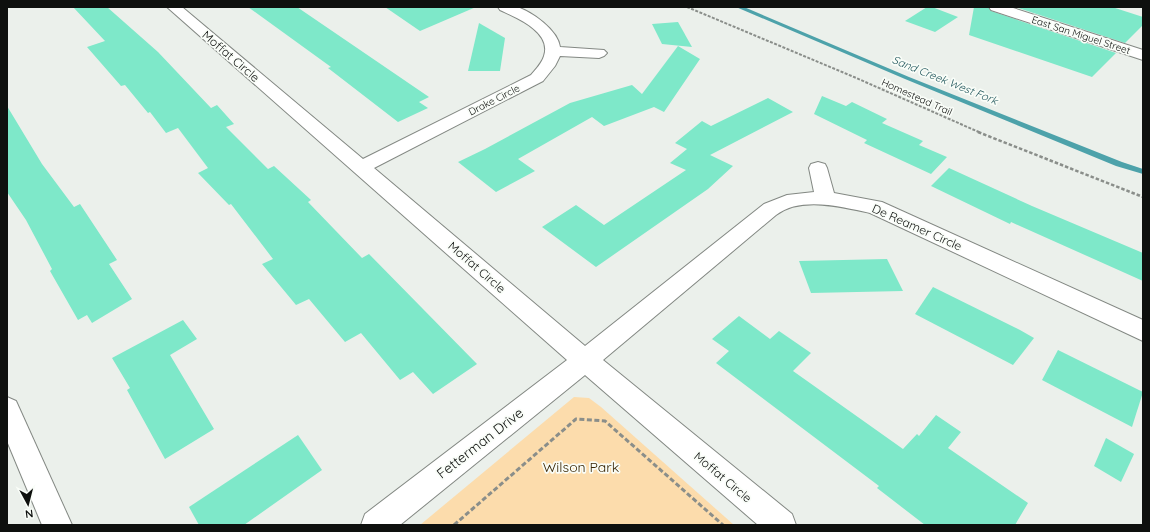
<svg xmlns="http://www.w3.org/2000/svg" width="1150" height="532" font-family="Quicksand,sans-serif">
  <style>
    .green { fill: #fcdcac }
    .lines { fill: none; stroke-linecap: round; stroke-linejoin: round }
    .stream { fill: #4da2aa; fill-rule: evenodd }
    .building { fill: #7ee8c9 }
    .minor-casing { stroke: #838883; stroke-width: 2 }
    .path-far2 { stroke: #8a8e8a; stroke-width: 2; stroke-dasharray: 3 1.5; stroke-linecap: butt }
    .path-far1 { stroke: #8a8e8a; stroke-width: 2.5; stroke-dasharray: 3.5 2; stroke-linecap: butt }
    .path { stroke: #8a8e8a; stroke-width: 3; stroke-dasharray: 5 2.5; stroke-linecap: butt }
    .minor { fill: #fff; fill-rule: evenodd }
    .labels { text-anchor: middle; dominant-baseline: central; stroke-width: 3.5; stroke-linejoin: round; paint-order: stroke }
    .far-street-label { font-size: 10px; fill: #0e100e; stroke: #f9fdf8 }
    .far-water-label { font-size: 11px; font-style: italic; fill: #275b60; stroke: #f9fdf8 }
    .street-label { font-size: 12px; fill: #0e100e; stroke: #f9fdf8 }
    .near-street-label { font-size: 14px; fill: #0e100e; stroke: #f9fdf8 }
    .near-park-label { font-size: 14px; fill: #392604; stroke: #f9fdf8 }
  </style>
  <rect width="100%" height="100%" fill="#ebf0eb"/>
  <polygon class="green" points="574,397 589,398 601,407 734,525 420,525"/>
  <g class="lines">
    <polygon class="stream" points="736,7 744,7 909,77 1122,162 1143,169 1143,174 1116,166 905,79"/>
  </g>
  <g class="building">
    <polygon points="73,7 107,7 158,52 211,108 217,105 234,124 226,127 268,169 274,166 311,200 308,202 362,258 369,254 477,364 433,394 413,372 400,380 361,333 345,342 309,299 296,305 262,264 273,259 231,204 229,205 198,173 208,168 178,128 166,133 150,112 148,113 125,85 121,86 87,47 105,41"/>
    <polygon points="248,7 297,7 429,97 419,102 428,108 398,122 328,68 331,67"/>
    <polygon points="385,7 476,7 420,31"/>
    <polygon points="927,7 932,7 958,17 935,32 905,21"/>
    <polygon points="974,7 988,7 991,11 1116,53 1092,77 969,35"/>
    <polygon points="1015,7 1112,7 1143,17 1143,25 1125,43"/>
    <polygon points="678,22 692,47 662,44 652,24"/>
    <polygon points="479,23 505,38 500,71 468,71"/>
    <polygon points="678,46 700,59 664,112 654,107 604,126 592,117 518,159 535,171 496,192 458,162 485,149 570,103 632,85 642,94"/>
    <polygon points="822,96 846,106 852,102 887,119 882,123 923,141 919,145 947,157 931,174 864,143 867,140 814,114"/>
    <polygon points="768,98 793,112 710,155 733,166 708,189 596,267 542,227 576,205 604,225 686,170 670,163 687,149 675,143 702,121 711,126"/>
    <polygon points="7,106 42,164 74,207 80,204 117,260 109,264 132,299 92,323 87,315 78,320 50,271 52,269 26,220 7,192"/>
    <polygon points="949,168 1032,206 1143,253 1143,281 1011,222 1010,224 931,186"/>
    <polygon points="887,259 903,291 811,293 799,261"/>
    <polygon points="933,287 1020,330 1034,338 1013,365 915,314"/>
    <polygon points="739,316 770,339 779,331 811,353 793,371 903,449 917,434 919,436 936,415 961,432 948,448 1028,503 1015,525 925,525 877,488 879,486 716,363 729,351 712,339"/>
    <polygon points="183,320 197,339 170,355 214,429 165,459 127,390 130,388 112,358"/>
    <polygon points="1058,350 1143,392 1132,427 1042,380"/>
    <polygon points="298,435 322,470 244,525 199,525 189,507"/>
    <polygon points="1106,438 1134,454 1121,482 1094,466"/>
  </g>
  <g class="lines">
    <g class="minor-casing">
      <g id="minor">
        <path d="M 167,7 L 182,7 L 363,159 L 531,75 C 536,69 542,63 544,56 C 552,32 517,18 500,10 L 498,7 C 504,7 512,6 517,7 C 532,12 558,30 560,47 L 604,50 L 607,53 L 604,56 L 599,58 L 560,56 L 555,66 L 543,81 L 374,168 L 585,346 L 764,204 L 787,195 L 814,192 L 809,168 L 811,164 L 818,162 L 825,164 L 827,168 L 834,193 L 882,202 L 1143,320 L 1143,341 L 870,213 C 842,207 801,196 776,215 L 603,360 L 792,514 L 796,525 L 758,525 L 585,375 L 400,525 L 361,525 L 365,514 L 567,360 Z"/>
        <polygon points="989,7 1010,7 1143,50 1143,60 991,10"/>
        <polygon points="7,397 16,401 72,525 42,525 7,441"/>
      </g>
    </g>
    <polyline class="path-far2" points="687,7 854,77 981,133"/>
    <polyline class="path-far1" points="978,132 1143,197"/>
    <polyline class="path" points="454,525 576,419 605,421 723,525"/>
    <use href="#minor" class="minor"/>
  </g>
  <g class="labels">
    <g class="far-street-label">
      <text transform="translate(1081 35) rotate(18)">East San Miguel Street</text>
      <text transform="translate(917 97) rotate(24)">Homestead Trail</text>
      <text transform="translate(494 100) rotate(-27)">Drake Circle</text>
    </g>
    <g class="far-water-label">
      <text transform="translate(945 80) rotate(22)">Sand Creek West Fork</text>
    </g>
    <g class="street-label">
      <text transform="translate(231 56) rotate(41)">Moffat Circle</text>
      <text transform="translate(917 227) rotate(24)">De Reamer Circle</text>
      <text transform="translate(477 267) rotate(41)">Moffat Circle</text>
      <text transform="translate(723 477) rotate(40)">Moffat Circle</text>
    </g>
    <g class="near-street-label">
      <text transform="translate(480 443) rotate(-38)">Fetterman Drive</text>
    </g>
    <g class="near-park-label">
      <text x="581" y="467">Wilson Park</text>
    </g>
  </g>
  <rect width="1150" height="532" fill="none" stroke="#0e100e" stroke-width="16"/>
  <g transform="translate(28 504) rotate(173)" stroke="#f9fdf8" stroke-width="3" paint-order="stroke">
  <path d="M0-3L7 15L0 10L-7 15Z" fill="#0e100e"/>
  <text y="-6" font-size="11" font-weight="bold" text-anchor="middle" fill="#0e100e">N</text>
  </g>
</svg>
